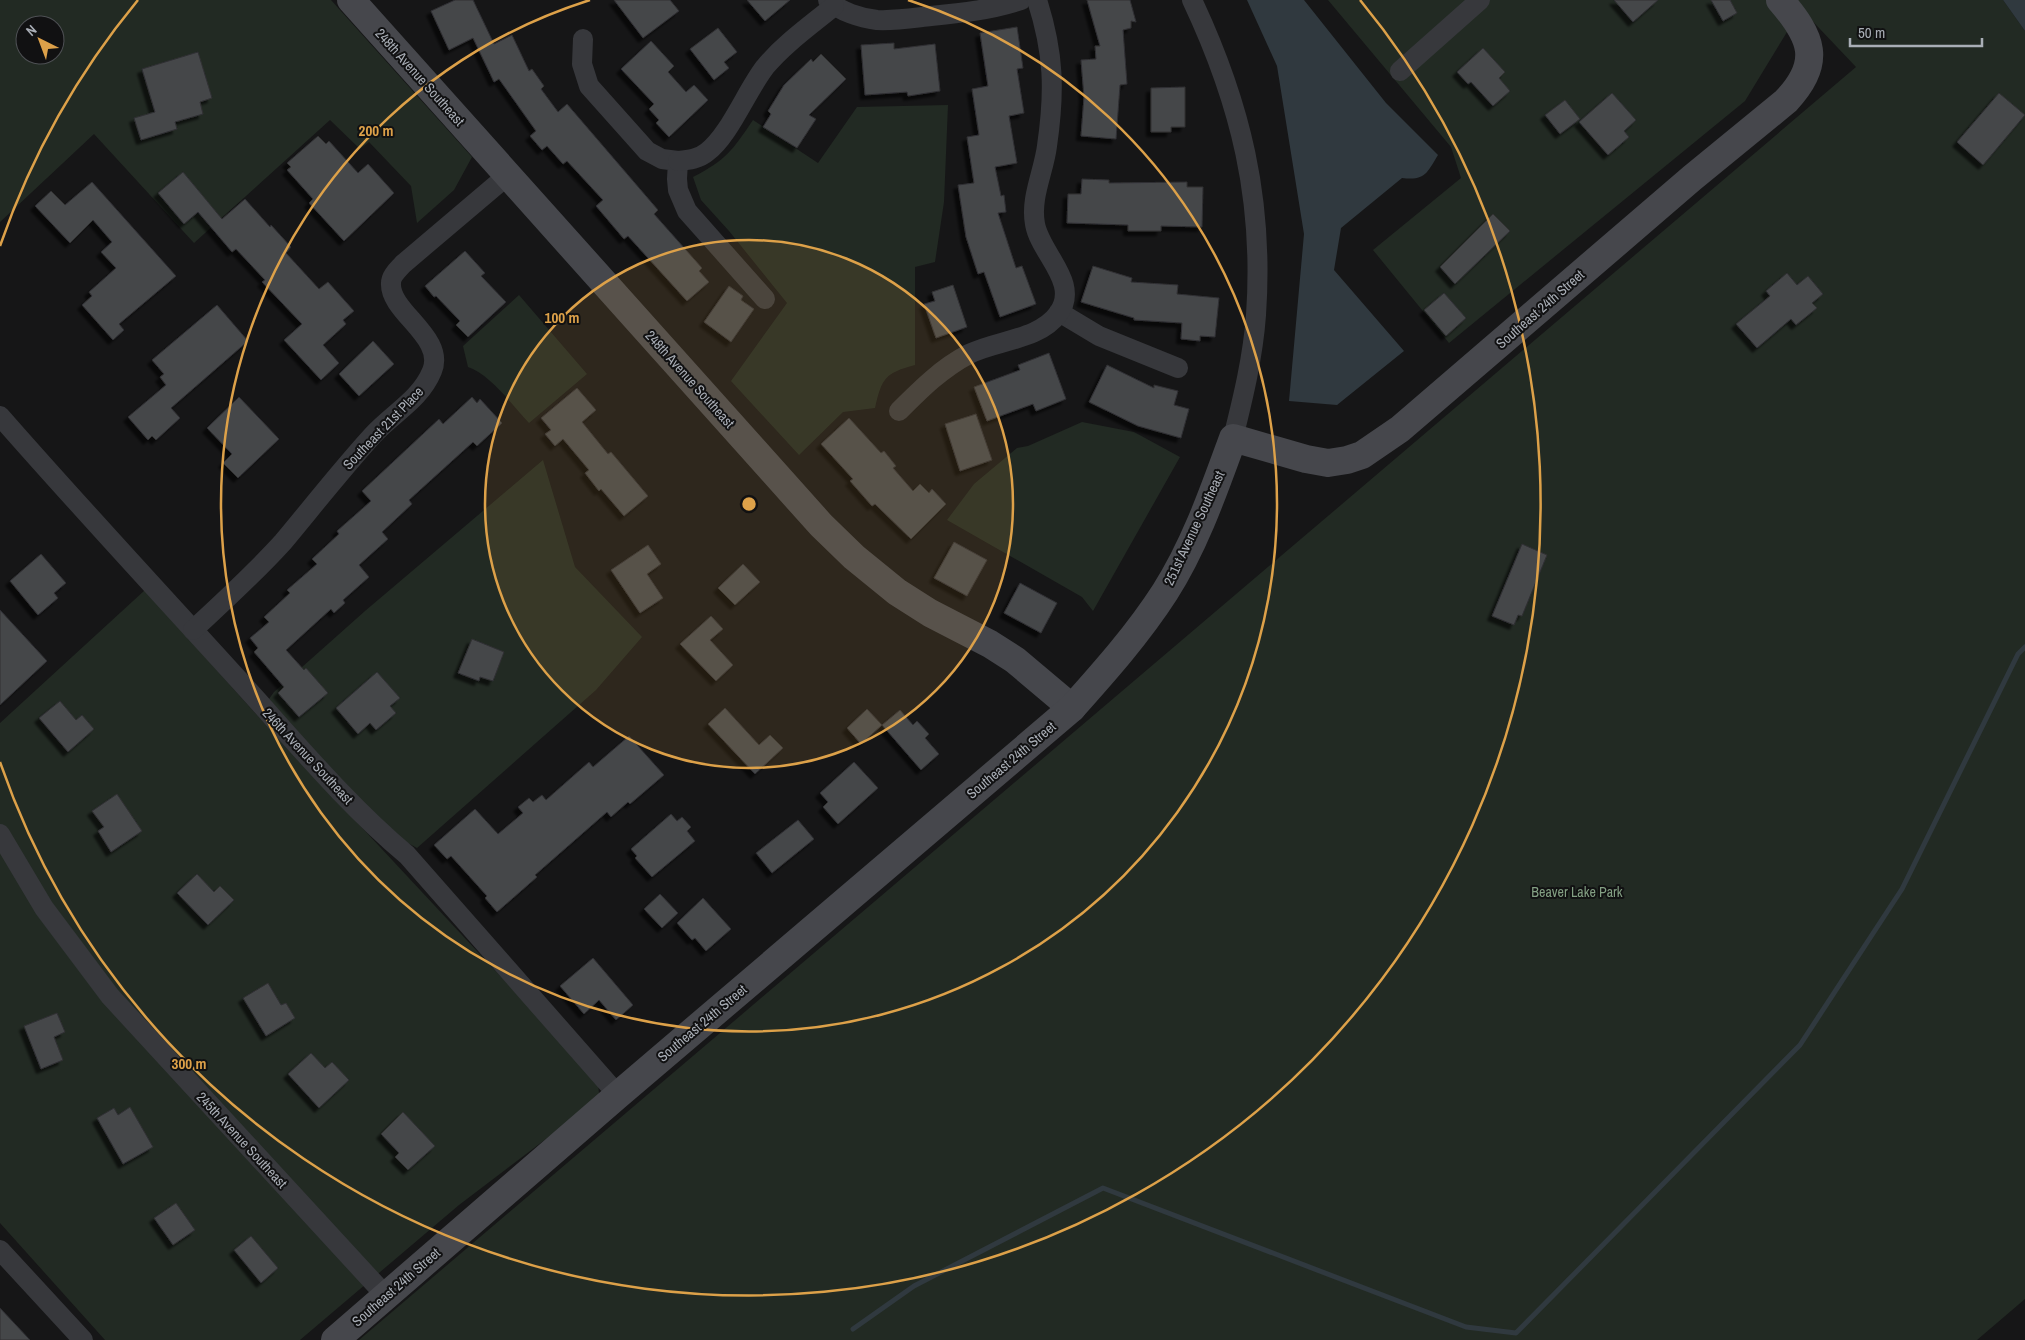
<svg xmlns="http://www.w3.org/2000/svg" width="2025" height="1340" font-family="'Archivo Narrow',sans-serif">
  <style>
    .green { fill: #222a23; fill-rule: evenodd }
    .water { fill: #30393f }
    .lines { fill: none; stroke-linecap: round; stroke-linejoin: round }
    .stream { stroke: #30393f; stroke-width: 5 }
    .building { fill: #45464a; stroke: #303033; filter: url(#shadow) }
    .street { stroke: #37383c; stroke-width: 20 }
    .secondary { stroke: #46474c; stroke-width: 28 }
    .ring { fill: none; stroke: #dda149; stroke-width: 2.5 }
    .labels { text-anchor: middle; dominant-baseline: central; stroke-width: 4; stroke-linejoin: round; paint-order: stroke }
    .street-label { font-size: 14px; fill: #a9aeb6; stroke: #111112 }
    .park-label { font-size: 14px; fill: #839f83; stroke: #111112 }
    .centre { fill: #dda149; stroke: #111112; stroke-width: 2.5 }
    .ring-label { font-size: 15px; text-anchor: middle; font-weight: bold; fill: #dda149; stroke: #111112; stroke-width: 4; stroke-linejoin: round; paint-order: stroke }
  </style>
  <defs>
    <filter id="shadow"><feDropShadow dx="-4.5" dy="4.5" stdDeviation="1" flood-color="#0009"/></filter>
  </defs>
  <rect width="100%" height="100%" fill="#161617"/>
  <g class="green">
    <path d="M 0,0 L 331,0 L 472,157 L 454,190 L 417,223 L 411,186 L 369,142 L 360,149 L 330,120 L 194,243 L 94,134 L 0,222 ZM 25,25 L 55,25 L 55,55 L 25,55 Z"/>
    <polygon points="1328,0 2003,0 2025,31 2025,1299 1977,1340 359,1340 1856,67 1801,9 1745,101 1449,343 1373,250 1461,178 1451,147"/>
    <path d="M 948,105 L 944,202 L 935,262 L 915,267 L 915,365 C 885,373 882,378 875,408 L 843,412 L 799,455 L 731,381 L 787,303 L 729,231 L 701,200 L 693,177 C 726,160 732,151 753,120 L 818,163 L 857,107 Z"/>
    <path d="M 519,295 L 587,374 L 529,423 C 513,406 490,374 468,367 L 463,346 Z"/>
    <polygon points="1082,422 1134,432 1180,457 1093,611 1082,597 947,520 974,484 1017,448 1028,446"/>
    <polygon points="543,460 575,567 642,637 596,690 417,848 386,831 269,699 274,692 365,611"/>
    <polygon points="145,590 257,715 598,1081 599,1094 592,1104 459,1205 300,1340 105,1340 0,1223 0,723"/>
  </g>
  <g class="water">
    <path d="M 1247,0 L 1304,0 L 1386,103 L 1438,155 C 1427,173 1425,181 1402,178 L 1341,228 L 1334,270 L 1404,351 L 1337,405 L 1289,401 L 1304,234 L 1277,66 Z"/>
    <polygon points="2003,0 2025,0 2025,31"/>
  </g>
  <g class="lines">
    <polyline class="stream" points="853,1329 914,1286 1103,1188 1466,1327 1516,1333 1800,1045 1902,889 2018,654 2025,647"/>
  </g>
  <g class="building">
    <polygon points="455,0 473,0 494,44 512,35 529,71 532,69 544,86 541,89 558,112 567,104 658,210 654,214 702,268 699,271 709,282 687,301 628,236 624,239 596,206 603,200 567,161 563,164 547,146 542,150 530,136 536,131 499,79 494,82 473,38 449,50 431,11"/>
    <polygon points="614,0 670,0 679,11 643,38"/>
    <polygon points="747,0 790,0 765,21"/>
    <polygon points="1087,0 1130,0 1136,22 1131,21 1131,28 1123,30 1127,84 1120,85 1116,139 1081,136 1084,97 1081,60 1096,59 1095,46 1100,46"/>
    <polygon points="1614,0 1658,0 1633,22"/>
    <polygon points="1711,0 1730,0 1737,13 1723,21"/>
    <polygon points="1017,27 1023,68 1017,69 1024,113 1009,116 1017,163 995,167 1001,196 1004,195 1006,212 998,213 1016,268 1022,266 1036,304 1000,317 984,272 978,274 966,237 958,185 974,183 967,137 979,135 972,89 988,86 980,33"/>
    <polygon points="718,28 737,52 724,62 729,68 714,80 690,49"/>
    <polygon points="651,41 674,66 668,72 686,92 694,85 708,100 669,137 656,123 659,120 649,109 654,104 621,69"/>
    <polygon points="894,43 894,49 935,44 940,91 908,96 907,92 865,95 861,45"/>
    <polygon points="1483,48 1505,72 1499,78 1510,91 1493,106 1471,82 1468,84 1457,72"/>
    <polygon points="198,52 212,98 200,102 203,114 175,122 177,129 141,140 134,118 155,112 142,69"/>
    <polygon points="821,54 846,79 809,115 816,119 797,148 763,127 771,114 768,111 784,85 811,59 813,62"/>
    <polygon points="1185,87 1185,127 1171,127 1171,132 1151,132 1151,88"/>
    <polygon points="1612,93 1636,120 1624,131 1629,137 1608,155 1579,122"/>
    <polygon points="1999,93 2025,115 1983,165 1957,142"/>
    <polygon points="1565,100 1580,119 1560,134 1545,115"/>
    <polygon points="318,136 326,144 329,141 358,173 368,164 394,193 344,241 309,203 313,199 287,170 291,167 287,163"/>
    <polygon points="183,172 222,219 245,199 270,227 271,225 291,247 286,253 319,289 328,282 354,311 343,320 346,324 323,345 339,363 321,380 284,340 302,324 262,282 265,280 236,249 232,252 198,212 184,224 158,193"/>
    <polygon points="1082,179 1109,180 1109,183 1187,182 1187,187 1203,187 1202,227 1161,226 1161,231 1128,231 1128,225 1067,223 1068,194 1081,194"/>
    <polygon points="92,182 176,276 119,324 124,330 113,340 82,305 92,296 89,292 116,268 101,252 112,242 93,220 70,243 35,206 51,191 65,205"/>
    <polygon points="1493,214 1510,231 1455,284 1440,267"/>
    <polygon points="465,251 485,273 481,276 506,302 468,337 456,325 460,321 436,296 434,297 425,286"/>
    <polygon points="1093,266 1132,278 1131,282 1178,285 1177,294 1219,298 1215,337 1200,336 1200,341 1181,339 1182,323 1134,320 1134,318 1081,302"/>
    <polygon points="1787,273 1797,285 1808,276 1823,294 1812,303 1817,308 1796,325 1791,319 1757,348 1736,324 1770,296 1766,291"/>
    <polygon points="953,285 967,327 936,338 924,304 935,301 932,292"/>
    <polygon points="729,286 743,296 741,300 754,309 731,342 704,322"/>
    <polygon points="1444,293 1466,318 1446,336 1424,310"/>
    <polygon points="217,305 248,341 171,408 180,418 156,440 152,436 148,440 128,417 166,385 160,377 164,374 152,360"/>
    <polygon points="373,341 394,364 359,396 339,374"/>
    <polygon points="1049,353 1066,399 1036,411 1033,404 987,421 974,387 1020,370 1018,365"/>
    <polygon points="1107,365 1154,388 1154,385 1178,391 1174,405 1189,409 1181,438 1138,426 1089,402"/>
    <polygon points="577,388 596,410 582,422 608,454 611,452 648,496 624,516 601,489 599,491 585,473 589,470 563,439 555,446 545,434 551,430 541,418"/>
    <polygon points="239,397 279,439 238,478 223,463 232,454 207,428"/>
    <polygon points="472,397 477,403 480,399 502,423 477,446 473,442 409,500 412,504 382,532 388,539 359,565 369,577 343,600 345,603 334,613 331,609 286,650 304,670 306,668 328,693 299,717 278,693 284,687 254,652 258,648 250,638 269,622 264,617 290,593 287,590 317,564 312,559 339,534 337,531 371,501 362,491 439,419 443,424"/>
    <polygon points="976,414 992,460 960,471 945,424"/>
    <polygon points="849,418 881,453 884,451 896,466 893,468 913,491 920,484 929,493 932,489 946,504 911,539 875,504 872,506 850,481 853,479 821,444"/>
    <polygon points="954,542 987,560 967,596 934,578"/>
    <polygon points="1522,544 1547,555 1522,616 1518,615 1514,625 1492,616"/>
    <polygon points="648,545 661,564 647,574 663,598 640,613 611,570"/>
    <polygon points="41,554 66,583 54,593 58,598 38,615 10,581"/>
    <polygon points="743,564 760,582 735,605 718,588"/>
    <polygon points="1020,583 1057,603 1041,633 1004,613"/>
    <polygon points="0,610 47,661 0,705"/>
    <polygon points="711,616 723,629 710,640 733,665 716,681 680,644"/>
    <polygon points="472,639 504,652 493,681 480,677 479,681 458,673"/>
    <polygon points="377,672 400,698 390,706 396,713 376,730 370,723 358,734 336,708"/>
    <polygon points="60,701 76,720 82,715 94,729 68,752 39,718"/>
    <polygon points="725,708 759,745 770,735 783,748 755,774 708,724"/>
    <polygon points="867,709 882,725 861,744 847,728"/>
    <polygon points="900,710 913,725 917,721 929,734 925,738 939,754 921,770 882,725"/>
    <polygon points="629,736 664,775 630,804 628,802 611,817 607,812 535,875 537,877 497,912 485,898 487,896 451,856 447,859 434,845 475,809 498,834 523,813 518,807 529,798 533,802 542,795 546,800 589,762 593,767"/>
    <polygon points="854,762 878,788 838,824 823,807 828,802 820,793"/>
    <polygon points="117,794 142,831 111,852 98,831 104,827 92,811"/>
    <polygon points="671,814 677,821 682,817 691,827 687,831 695,841 652,877 635,858 637,856 631,849"/>
    <polygon points="798,820 814,839 772,873 756,853"/>
    <polygon points="197,874 214,892 220,886 234,900 208,925 177,893"/>
    <polygon points="660,894 678,913 662,928 644,909"/>
    <polygon points="703,898 731,929 706,951 695,938 692,940 677,923"/>
    <polygon points="593,958 633,1005 616,1020 599,1000 584,1014 560,986"/>
    <polygon points="268,983 281,1005 286,1003 295,1018 266,1036 243,998"/>
    <polygon points="57,1013 65,1032 54,1037 63,1060 41,1069 24,1026"/>
    <polygon points="311,1053 325,1068 332,1062 349,1080 319,1108 288,1074"/>
    <polygon points="130,1107 153,1147 123,1164 97,1118 114,1108 118,1115"/>
    <polygon points="403,1112 435,1146 408,1170 395,1157 399,1153 381,1134"/>
    <polygon points="176,1203 195,1230 173,1245 154,1218"/>
    <polygon points="251,1236 278,1268 261,1283 234,1250"/>
    <polygon points="0,1308 30,1340 0,1340"/>
  </g>
  <g class="lines">
    <g class="street">
      <path d="M 828,0 C 840,12 861,18 877,20 C 895,21 913,18 931,16 C 961,13 991,10 1021,0"/>
      <path d="M 1192,0 C 1241,104 1264,200 1256,315 C 1253,357 1243,398 1233,438"/>
      <polyline points="583,39 582,64 589,86 647,151 662,159 678,161 677,179 678,190 687,211 765,299"/>
      <polyline points="1400,71 1480,0"/>
      <path d="M 678,161 C 688,160 699,159 707,152 C 729,136 747,90 765,67 C 784,44 811,25 834,6"/>
      <polyline points="1059,312 1099,336 1178,368"/>
      <path d="M 899,411 C 921,389 942,368 969,354 C 997,340 1039,340 1058,314 C 1081,283 1040,254 1035,224 C 1030,198 1044,171 1047,146 C 1055,91 1054,53 1037,0"/>
      <path d="M 0,416 C 77,504 158,591 237,678 C 292,738 345,803 407,855 L 618,1095"/>
      <path d="M 193,630 C 224,601 255,573 283,542 C 313,506 342,469 373,435 C 393,413 420,400 432,371 C 446,337 389,312 391,283 C 391,275 399,269 403,264 L 508,175"/>
      <polyline points="0,834 44,908 110,996 386,1296"/>
      <polyline points="0,1250 83,1340"/>
    </g>
    <g class="secondary">
      <polyline points="351,0 821,525 854,557 897,592 930,613 990,644 1015,660 1072,708"/>
      <path d="M 335,1340 L 618,1095 L 1072,708 C 1105,671 1138,634 1165,592 C 1195,545 1214,490 1233,438 L 1306,459 L 1328,463 L 1347,460 L 1362,455 L 1400,429 L 1692,178 L 1786,101 C 1823,62 1812,37 1780,0"/>
    </g>
  </g>
  <circle cx="749" cy="504" r="264" fill="#dda149" fill-opacity=".12"/>
  <g class="ring">
    <circle cx="749" cy="504" r="264"/>
    <path d="M908 0A528 528 0 1 1 590 0"/>
    <path d="M0 246A792 792 0 0 1 138 0M1360 0A792 792 0 1 1 0 762"/>
  </g>
  <g class="labels">
    <g class="street-label">
      <text transform="translate(420 77) rotate(48)">248th Avenue Southeast</text>
      <text transform="translate(1540 309) rotate(-41)">Southeast 24th Street</text>
      <text transform="translate(690 379) rotate(48)">248th Avenue Southeast</text>
      <text transform="translate(383 428) rotate(-46)">Southeast 21st Place</text>
      <text transform="translate(1194 528) rotate(-65)">251st Avenue Southeast</text>
      <text transform="translate(308 756) rotate(47)">246th Avenue Southeast</text>
      <text transform="translate(1011 760) rotate(-40)">Southeast 24th Street</text>
      <text transform="translate(702 1023) rotate(-40)">Southeast 24th Street</text>
      <text transform="translate(242 1140) rotate(47)">245th Avenue Southeast</text>
      <text transform="translate(396 1287) rotate(-41)">Southeast 24th Street</text>
    </g>
    <g class="park-label">
      <text x="1577" y="892">Beaver Lake Park</text>
    </g>
  </g>
  <circle cx="749" cy="504" r="8" class="centre"/>
  <g class="ring-label">
    <text x="376" y="136">200 m</text>
    <text x="562" y="323">100 m</text>
    <text x="189" y="1069">300 m</text>
  </g>
  <g transform="translate(40 40) rotate(318)"><circle r="24" fill="#111112" stroke="#4e5054"/>
  <path d="M0-4L9 19L0 12L-9 19Z" fill="#dda149"/>
  <text y="-8" font-size="14" font-weight="bold" text-anchor="middle" fill="#a9aeb6">N</text>
  </g>
  <path d="M1850 38v8h132v-8" fill="none" stroke="#a9aeb6" stroke-width="2.5"/>
  <text x="1858" y="38" font-size="15" fill="#a9aeb6" stroke="#111112" stroke-width="4" paint-order="stroke">50 m</text>
</svg>
